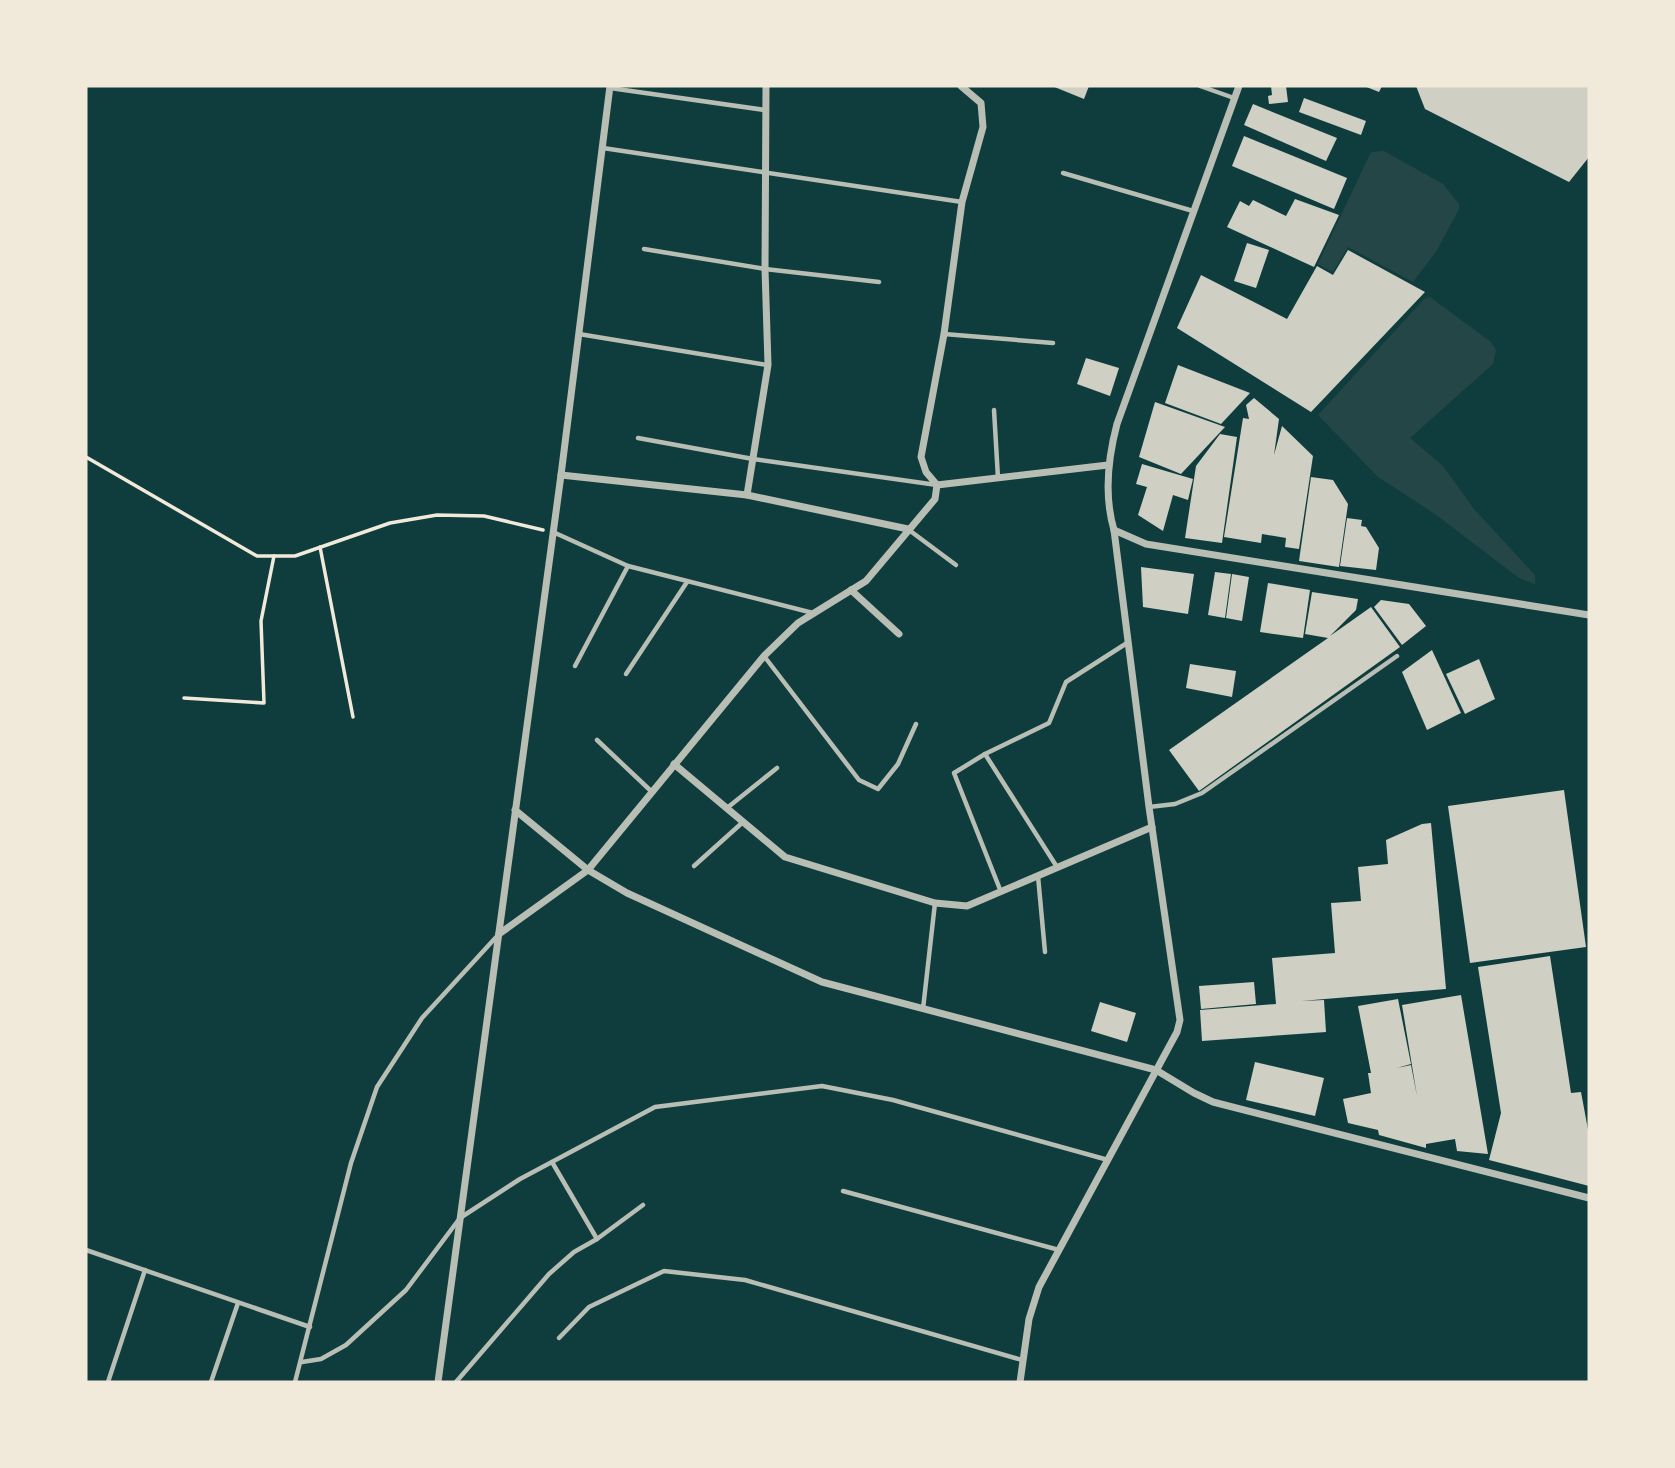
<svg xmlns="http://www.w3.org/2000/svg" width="1675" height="1468" font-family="Roboto,sans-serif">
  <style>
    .green { fill: #244646 }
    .building { fill: #cfcfc3 }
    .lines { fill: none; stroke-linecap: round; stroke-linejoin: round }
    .path { stroke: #f1e9da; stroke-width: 3.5 }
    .service { stroke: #b8beb3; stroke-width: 4.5 }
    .minor { stroke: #b8beb3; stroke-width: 7 }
  </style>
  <rect width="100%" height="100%" fill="#0f3d3e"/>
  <g class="green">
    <polygon points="1384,151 1443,184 1459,204 1459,209 1437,250 1413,282 1348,247 1333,272 1318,264 1371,152"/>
    <polygon points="1430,297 1491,342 1496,350 1493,364 1410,438 1443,466 1474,509 1535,575 1535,584 1519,578 1435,514 1378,477 1318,415 1424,299"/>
  </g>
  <g class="building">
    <polygon points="1052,86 1089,86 1084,99"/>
    <polygon points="1271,86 1286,86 1288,102 1269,104 1268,96 1272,95"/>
    <polygon points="1364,86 1382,86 1379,92"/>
    <polygon points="1416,86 1589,86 1589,157 1569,182 1425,109"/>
    <polygon points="1304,98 1366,121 1361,135 1299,112"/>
    <polygon points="1253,104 1337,138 1326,161 1244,125"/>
    <polygon points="1244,136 1347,178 1334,209 1232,166"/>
    <polygon points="1295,199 1339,215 1314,267 1227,227 1240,201 1249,206 1253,200 1286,216"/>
    <polygon points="1247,243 1269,250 1256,288 1234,281"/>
    <polygon points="1348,250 1425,292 1311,412 1177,328 1201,275 1287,319 1317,266 1333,275"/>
    <polygon points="1086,358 1119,368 1110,396 1077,384"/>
    <polygon points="1178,365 1250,393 1221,424 1165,403"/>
    <polygon points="1254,398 1279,419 1274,455 1282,426 1313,456 1299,549 1285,547 1286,538 1262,534 1261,543 1224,537 1243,418 1249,419 1246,405"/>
    <polygon points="1155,402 1225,427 1181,474 1139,457"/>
    <polygon points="1220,434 1237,437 1222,543 1185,538 1196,466"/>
    <polygon points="1142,464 1193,479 1188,500 1173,495 1163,531 1138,515 1147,487 1136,484"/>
    <polygon points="1311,477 1333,480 1348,504 1339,567 1299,561"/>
    <polygon points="1347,518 1362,520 1361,526 1366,527 1379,548 1376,570 1340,566"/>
    <polygon points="1141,567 1194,574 1188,614 1143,607"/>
    <polygon points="1215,572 1231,574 1225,618 1208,615"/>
    <polygon points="1232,574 1249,577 1242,621 1226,618"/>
    <polygon points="1268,583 1310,590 1303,638 1260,632"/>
    <polygon points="1312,592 1358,599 1356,610 1330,636 1371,607 1400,647 1199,791 1169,750 1328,638 1305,634"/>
    <polygon points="1381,600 1409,604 1426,626 1402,645 1374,607"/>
    <polygon points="1432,650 1461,713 1427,730 1402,672"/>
    <polygon points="1479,659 1495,699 1465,714 1446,674"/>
    <polygon points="1190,664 1236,671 1232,697 1186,688"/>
    <polygon points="1564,790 1586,947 1470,963 1448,806"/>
    <polygon points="1431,823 1446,989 1301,1001 1324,1000 1326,1032 1202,1041 1200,1010 1276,1004 1272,958 1335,953 1331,903 1361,901 1358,867 1388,864 1386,840 1422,824"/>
    <polygon points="1550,956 1571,1093 1581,1092 1589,1135 1589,1186 1489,1160 1501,1113 1478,967"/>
    <polygon points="1254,982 1256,1004 1201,1009 1199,986"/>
    <polygon points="1461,995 1488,1154 1457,1151 1455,1139 1426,1144 1426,1148 1379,1135 1378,1130 1348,1123 1343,1099 1371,1093 1368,1073 1371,1073 1358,1006 1398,999 1411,1064 1397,1068 1411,1065 1417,1096 1402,1005"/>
    <polygon points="1100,1002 1136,1013 1127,1042 1091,1031"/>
    <polygon points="1255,1062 1324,1078 1315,1116 1246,1100"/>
  </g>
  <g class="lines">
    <g class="path">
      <polyline points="86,457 257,556 295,556 390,523 437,515 484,516 543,530"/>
      <polyline points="320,547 353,717"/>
      <polyline points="184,698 264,703 261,621 274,556"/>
    </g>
    <g class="service">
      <polyline points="1200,86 1234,98"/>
      <polyline points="610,88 765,110"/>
      <polyline points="603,148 962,202"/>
      <polyline points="1063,173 1193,211"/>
      <polyline points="644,249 765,269 879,282"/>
      <polyline points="579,334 767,365"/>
      <polyline points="944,334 1053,343"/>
      <polyline points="994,410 998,478"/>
      <polyline points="638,438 753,459 937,485"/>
      <polyline points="909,530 956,565"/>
      <polyline points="553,532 628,566 813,613"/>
      <polyline points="764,656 859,780 878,789 898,764 916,724"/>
      <polyline points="575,666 628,566"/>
      <polyline points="626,674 687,582"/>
      <polyline points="597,740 651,791"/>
      <polyline points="985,754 1057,867"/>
      <polyline points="1149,807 1175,804 1202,793 1397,656"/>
      <polyline points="727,808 777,768"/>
      <polyline points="694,866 743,822"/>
      <polyline points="1038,876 1045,952"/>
      <polyline points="1001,892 954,773 985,754 1049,723 1066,682 1127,643"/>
      <polyline points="923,1009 935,903"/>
      <polyline points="552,1162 597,1239"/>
      <polyline points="843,1191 1059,1250"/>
      <polyline points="86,1250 310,1327"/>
      <polyline points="559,1338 589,1307 664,1271 745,1280 1022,1360"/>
      <polyline points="302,1362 321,1359 346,1345 406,1290 460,1218 520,1179 655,1107 822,1086 893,1100 1108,1160"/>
      <polyline points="108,1382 145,1270"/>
      <polyline points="211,1382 238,1303"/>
      <polyline points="295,1382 351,1163 377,1087 422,1018 499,934"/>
      <polyline points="456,1382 549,1274 574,1252 597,1239 643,1205"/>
    </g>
    <g class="minor">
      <polyline points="561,475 747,495 908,529"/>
      <polyline points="937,485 1108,465"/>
      <polyline points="747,495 768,365 765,269 766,86"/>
      <polyline points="1114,530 1146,544 1589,615"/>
      <polyline points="851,590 899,634"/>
      <polyline points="674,764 785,857 935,903 967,906 1152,827"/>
      <polyline points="515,810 588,870 627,893 822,982 1156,1070 1194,1093 1213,1102 1589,1198"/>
      <polyline points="499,934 588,870 764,656 798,623 866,581 935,499 937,485 926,472 921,457 944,334 962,202 983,127 981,103 961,86"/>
      <polyline points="438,1382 561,475 610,86"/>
      <path d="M 1020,1382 L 1029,1319 L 1039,1287 L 1177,1032 L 1180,1020 L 1149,807 L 1114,530 C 1104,496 1108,458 1117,424 L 1239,86"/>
    </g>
  </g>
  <rect width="1675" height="1468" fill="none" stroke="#f1e9da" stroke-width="175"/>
</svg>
